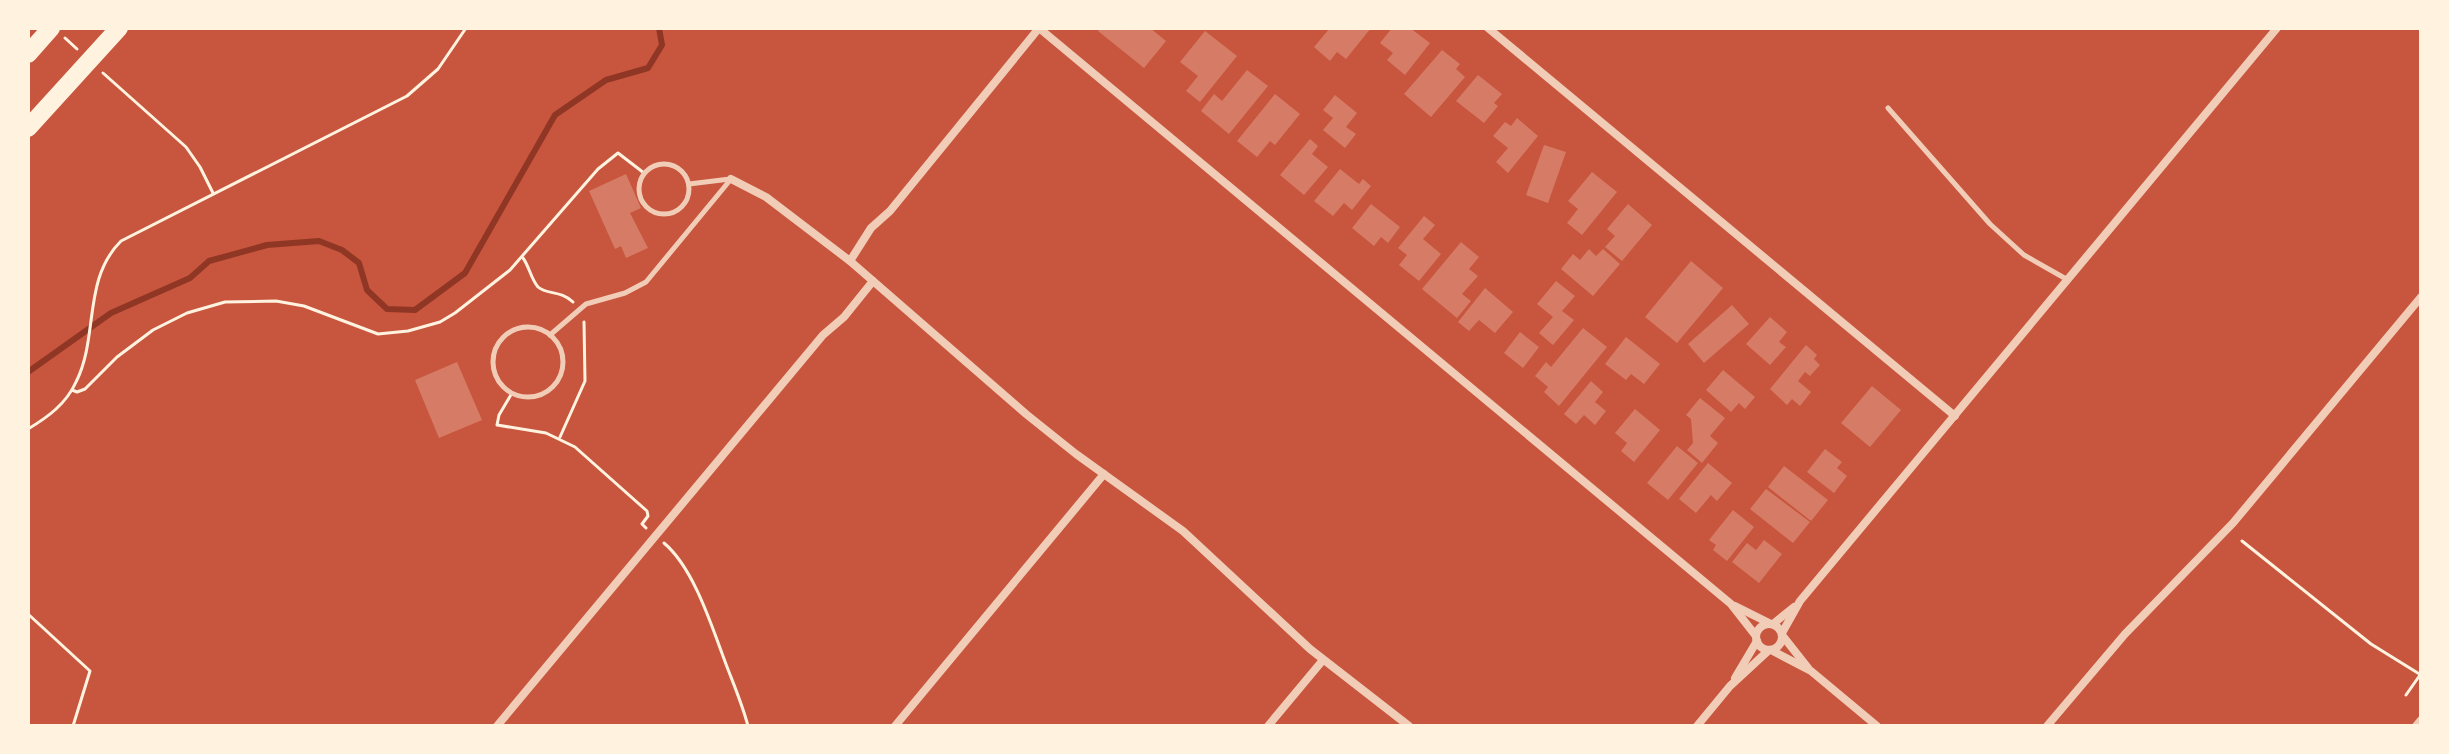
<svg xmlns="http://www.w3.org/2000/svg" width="2449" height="754" font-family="'Varela Round',sans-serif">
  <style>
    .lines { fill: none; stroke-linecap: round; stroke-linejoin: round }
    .stream { stroke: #8f3625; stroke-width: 6 }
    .building { fill: #d67c66 }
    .path { stroke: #fff3e0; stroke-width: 3 }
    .service { stroke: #f1ccb7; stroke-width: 5 }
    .minor { stroke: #f1ccb7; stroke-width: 8 }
    .motorway { stroke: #fff3e0; stroke-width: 18 }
  </style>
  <rect width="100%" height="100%" fill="#c8553d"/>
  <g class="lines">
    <polyline class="stream" points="28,372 111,313 190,278 209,261 267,245 319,241 342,250 359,263 367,290 387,309 415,310 465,273 555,115 606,80 648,68 662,45 659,28"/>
  </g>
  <g class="building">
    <polygon points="1100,28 1150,28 1166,41 1144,68 1098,31"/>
    <polygon points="1330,28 1371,28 1346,59 1337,52 1330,61 1314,47"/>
    <polygon points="1392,28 1410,28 1430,43 1405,75 1387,60 1393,53 1380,43"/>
    <polygon points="1205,31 1237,56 1200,102 1186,91 1198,76 1180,62"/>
    <polygon points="1442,50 1460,64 1456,69 1465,77 1431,117 1404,94"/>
    <polygon points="1247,70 1268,86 1229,134 1201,111 1214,94 1222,101"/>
    <polygon points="1478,75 1502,94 1494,103 1498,106 1484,123 1456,101"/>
    <polygon points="1275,94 1300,114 1275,145 1270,141 1257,157 1237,141"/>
    <polygon points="1335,95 1357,113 1346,127 1356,134 1345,148 1323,130 1333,118 1323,110"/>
    <polygon points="1517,118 1538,136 1508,173 1496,162 1508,148 1493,136 1505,122 1511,126"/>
    <polygon points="1310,139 1318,146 1312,154 1328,167 1304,195 1280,175"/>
    <polygon points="1544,145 1566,152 1548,203 1526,195"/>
    <polygon points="1340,169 1359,184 1363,179 1371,186 1352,210 1344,203 1333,216 1314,201"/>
    <polygon points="1592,172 1617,192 1582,235 1567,223 1578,209 1568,201"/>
    <polygon points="626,174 641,208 630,213 648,248 626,258 621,246 615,249 589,191"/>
    <polygon points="1371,204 1400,227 1388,243 1381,237 1374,246 1352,228"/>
    <polygon points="1628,204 1652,225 1622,261 1605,247 1615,236 1607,229"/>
    <polygon points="1424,216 1435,225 1423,239 1441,254 1419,281 1399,265 1407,255 1398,248"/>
    <polygon points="1461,242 1479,257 1469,269 1478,276 1462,294 1471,301 1457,318 1422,289"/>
    <polygon points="1589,249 1596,256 1603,249 1620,264 1593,296 1561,269 1573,254 1580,260"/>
    <polygon points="1691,261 1723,288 1677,343 1645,317"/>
    <polygon points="1556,281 1575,296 1562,311 1574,320 1553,345 1539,333 1553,317 1537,304"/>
    <polygon points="1485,288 1513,312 1495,333 1479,320 1469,331 1458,322"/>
    <polygon points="1732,305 1749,324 1704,363 1688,344"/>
    <polygon points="1770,317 1787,332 1779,342 1786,347 1770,365 1746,344"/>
    <polygon points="1583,328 1607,347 1559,406 1544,392 1548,387 1535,376 1546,362 1551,367"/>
    <polygon points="1520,332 1539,347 1523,368 1504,353"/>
    <polygon points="1626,337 1660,364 1644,384 1631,374 1626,380 1605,364"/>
    <polygon points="1806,345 1817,355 1814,359 1820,365 1810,376 1805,372 1798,381 1811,392 1800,406 1792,399 1787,405 1770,389"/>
    <polygon points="457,362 482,420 439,438 415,380"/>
    <polygon points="1723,370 1755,397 1745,409 1739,403 1731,412 1706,390"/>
    <polygon points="1591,381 1603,392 1595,402 1606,411 1595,425 1584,415 1576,424 1564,414"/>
    <polygon points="1872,386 1901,410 1870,447 1841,423"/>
    <polygon points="1700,398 1725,418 1710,436 1718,443 1702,463 1687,450 1693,443 1691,419 1686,415"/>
    <polygon points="1635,409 1660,430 1634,462 1621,451 1627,443 1615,433"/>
    <polygon points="1677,446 1698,463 1668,500 1647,483"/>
    <polygon points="1825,449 1842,462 1837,468 1847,476 1834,493 1807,472"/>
    <polygon points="1708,463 1732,483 1717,501 1711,495 1696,513 1679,499"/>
    <polygon points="1784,466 1828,500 1811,521 1768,487"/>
    <polygon points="1766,489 1810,522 1793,543 1750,509"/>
    <polygon points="1733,510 1754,527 1727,561 1713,550 1716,545 1709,540"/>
    <polygon points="1764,540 1782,554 1759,583 1732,562 1747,543 1756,550"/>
  </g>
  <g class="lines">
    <g class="path">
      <polyline points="65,38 77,49"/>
      <polyline points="103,73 186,147 200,167 213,193"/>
      <path d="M 523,258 C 529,266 531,279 538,287 C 547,295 561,290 573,302"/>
      <polyline points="72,390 77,392 85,389 117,357 153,330 187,313 225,302 276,301 304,306 378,334 408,331 440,322 455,313 510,270 598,169 618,153 644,173"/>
      <polyline points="512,393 499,415 497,425 546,433 575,447 647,511 648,516 642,524 646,528"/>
      <path d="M 28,429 C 48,417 66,404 76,382 C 99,337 82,280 121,241 L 407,96 L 438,69 L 466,28"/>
      <polyline points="560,437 585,381 584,322"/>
      <polyline points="2242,541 2371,644 2421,675"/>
      <path d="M 664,543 C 696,570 714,634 729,672 C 736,690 743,707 748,726"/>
      <polyline points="28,614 90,671 73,726"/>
      <polyline points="2406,695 2420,675"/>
    </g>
    <g class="service">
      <polyline points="1888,108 1990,224 2024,255 2068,280"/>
      <circle cx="664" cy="189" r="25"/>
      <polyline points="689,184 730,179"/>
      <circle cx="528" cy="362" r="35"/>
      <polyline points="550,335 586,304 625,293 646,282 731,179"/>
    </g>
    <g class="minor">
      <polyline points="1039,28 1731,604 1756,636"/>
      <polyline points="1488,28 1955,416"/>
      <polyline points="731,179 766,197 850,261 1026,414 1076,454 1183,531 1310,649 1409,726"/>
      <polyline points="850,261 871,228 890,211 1039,28"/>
      <polyline points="1735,606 1769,623"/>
      <polyline points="1773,624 1794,607"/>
      <circle cx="1769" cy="637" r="13"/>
      <polyline points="1782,633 1800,601 2277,28"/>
      <polyline points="1782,635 1808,668"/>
      <polyline points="1771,650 1811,671 1877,726"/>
      <polyline points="1735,678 1757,641"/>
      <polyline points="497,726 823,335 844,317 873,281"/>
      <polyline points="895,726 1104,474"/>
      <polyline points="1268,726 1323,660"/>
      <polyline points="1697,726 1730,686 1769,650"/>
      <polyline points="2047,726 2125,634 2233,523 2421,297"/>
      <polyline points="2416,726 2421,720"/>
    </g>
    <g class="motorway">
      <polyline points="28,54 51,28"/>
      <polyline points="28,128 119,28"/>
    </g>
  </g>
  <rect width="2449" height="754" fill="none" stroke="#fff3e0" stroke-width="60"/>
</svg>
